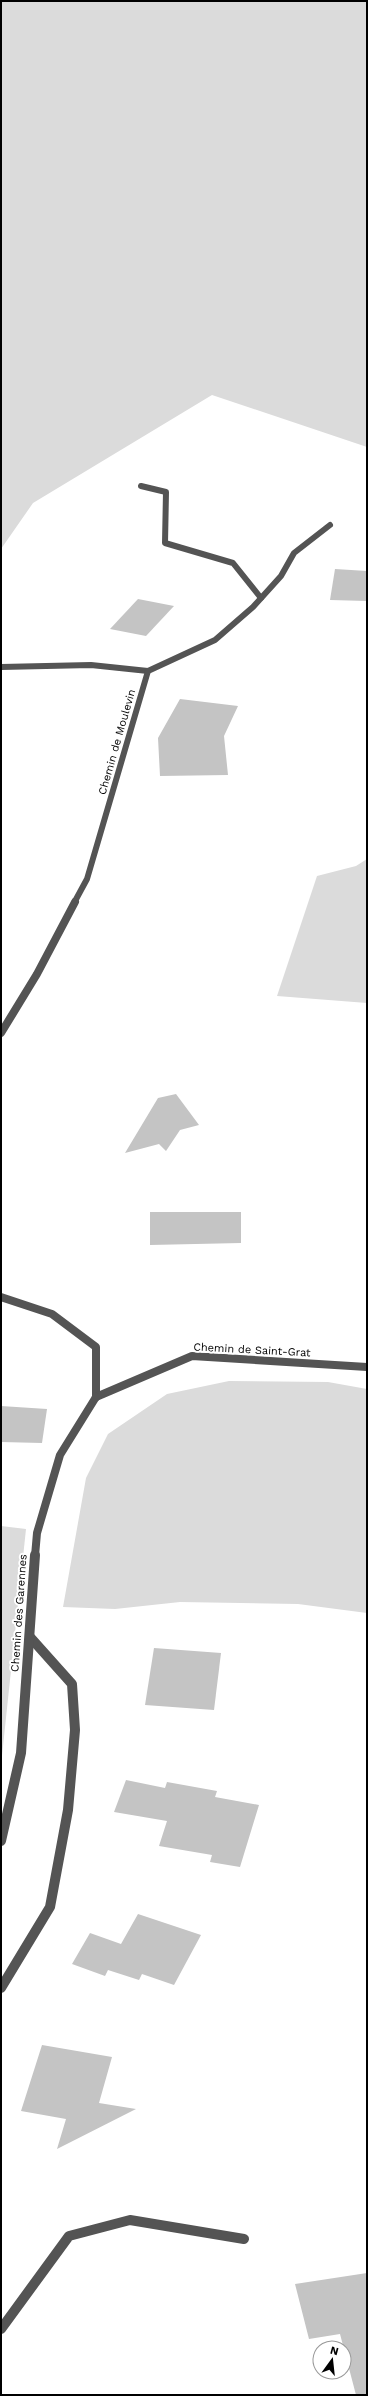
<svg xmlns="http://www.w3.org/2000/svg" width="368" height="2396" font-family="'Work Sans',sans-serif">
  <style>
    .green { fill: #dbdbdb }
    .building { fill: #c4c4c4 }
    .lines { fill: none; stroke-linecap: round; stroke-linejoin: round }
    .service-far1 { stroke: #545454; stroke-width: 6 }
    .service { stroke: #545454; stroke-width: 10 }
    .minor-far2 { stroke: #545454; stroke-width: 6 }
    .minor-far1 { stroke: #545454; stroke-width: 8 }
    .minor { stroke: #545454; stroke-width: 10 }
    .labels { text-anchor: middle; dominant-baseline: central; stroke-width: 4; stroke-linejoin: round; paint-order: stroke }
    .street-label { font-size: 11px; fill: #000; stroke: #fff }
  </style>
  <rect width="100%" height="100%" fill="#fff"/>
  <g class="green">
    <polygon points="1,1 367,1 367,447 212,395 33,503 1,549"/>
    <polygon points="367,859 367,1003 277,996 317,876 356,866"/>
    <polygon points="229,1381 328,1382 367,1389 367,1613 298,1604 180,1602 115,1609 63,1607 86,1478 108,1434 167,1394"/>
    <polygon points="1,1526 26,1529 1,1765"/>
  </g>
  <g class="building">
    <polygon points="335,569 367,571 367,601 330,600"/>
    <polygon points="138,599 174,606 146,636 110,629"/>
    <polygon points="180,699 238,706 224,736 228,775 160,776 158,738"/>
    <polygon points="176,1094 199,1125 180,1130 166,1151 159,1144 125,1153 158,1098"/>
    <polygon points="150,1212 241,1212 241,1243 150,1245"/>
    <polygon points="1,1406 47,1409 42,1443 1,1442"/>
    <polygon points="154,1648 221,1653 214,1710 145,1705"/>
    <polygon points="126,1780 165,1788 167,1782 217,1791 215,1797 259,1805 240,1867 210,1862 212,1855 159,1846 167,1821 114,1812"/>
    <polygon points="138,1914 201,1935 174,1985 142,1974 139,1980 108,1970 105,1976 72,1964 90,1933 121,1944"/>
    <polygon points="42,2045 112,2057 99,2103 136,2109 57,2149 66,2119 21,2111"/>
    <polygon points="367,2273 367,2395 356,2395 340,2334 309,2339 295,2284"/>
  </g>
  <g class="lines">
    <polyline class="service-far1" points="141,486 166,492 165,543 233,563 261,598"/>
    <g class="service">
      <polyline points="1,1988 50,1907 68,1810 75,1730 72,1684 30,1637"/>
      <polyline points="1,2329 69,2236 130,2220 244,2239"/>
    </g>
    <g class="minor-far2">
      <polyline points="1,667 91,665 148,671"/>
      <polyline points="74,903 87,879 148,671 215,640 253,607 281,576 294,553 330,525"/>
    </g>
    <g class="minor-far1">
      <polyline points="1,1033 37,974 75,902"/>
      <polyline points="1,1297 52,1314 96,1347 96,1397"/>
      <polyline points="96,1397 192,1356 367,1367"/>
      <polyline points="35,1556 37,1533 60,1455 96,1397"/>
    </g>
    <polyline class="minor" points="1,1841 21,1753 35,1555"/>
  </g>
  <g class="labels">
    <g class="street-label">
      <text transform="translate(117 742) rotate(-74)">Chemin de Moulevin</text>
      <text transform="translate(252 1350) rotate(3)">Chemin de Saint-Grat</text>
      <text transform="translate(19 1613) rotate(-86)">Chemin des Garennes</text>
    </g>
  </g>
  <rect width="368" height="2396" fill="none" stroke="#000000" stroke-width="4"/>
  <g transform="translate(332 2360) rotate(15)"><circle r="19" fill="#ffffff" stroke="#999999"/>
  <path d="M0-3L7 15L0 10L-7 15Z" fill="#000000"/>
  <text y="-6" font-size="11" font-weight="bold" text-anchor="middle" fill="#000000">N</text>
  </g>
</svg>
